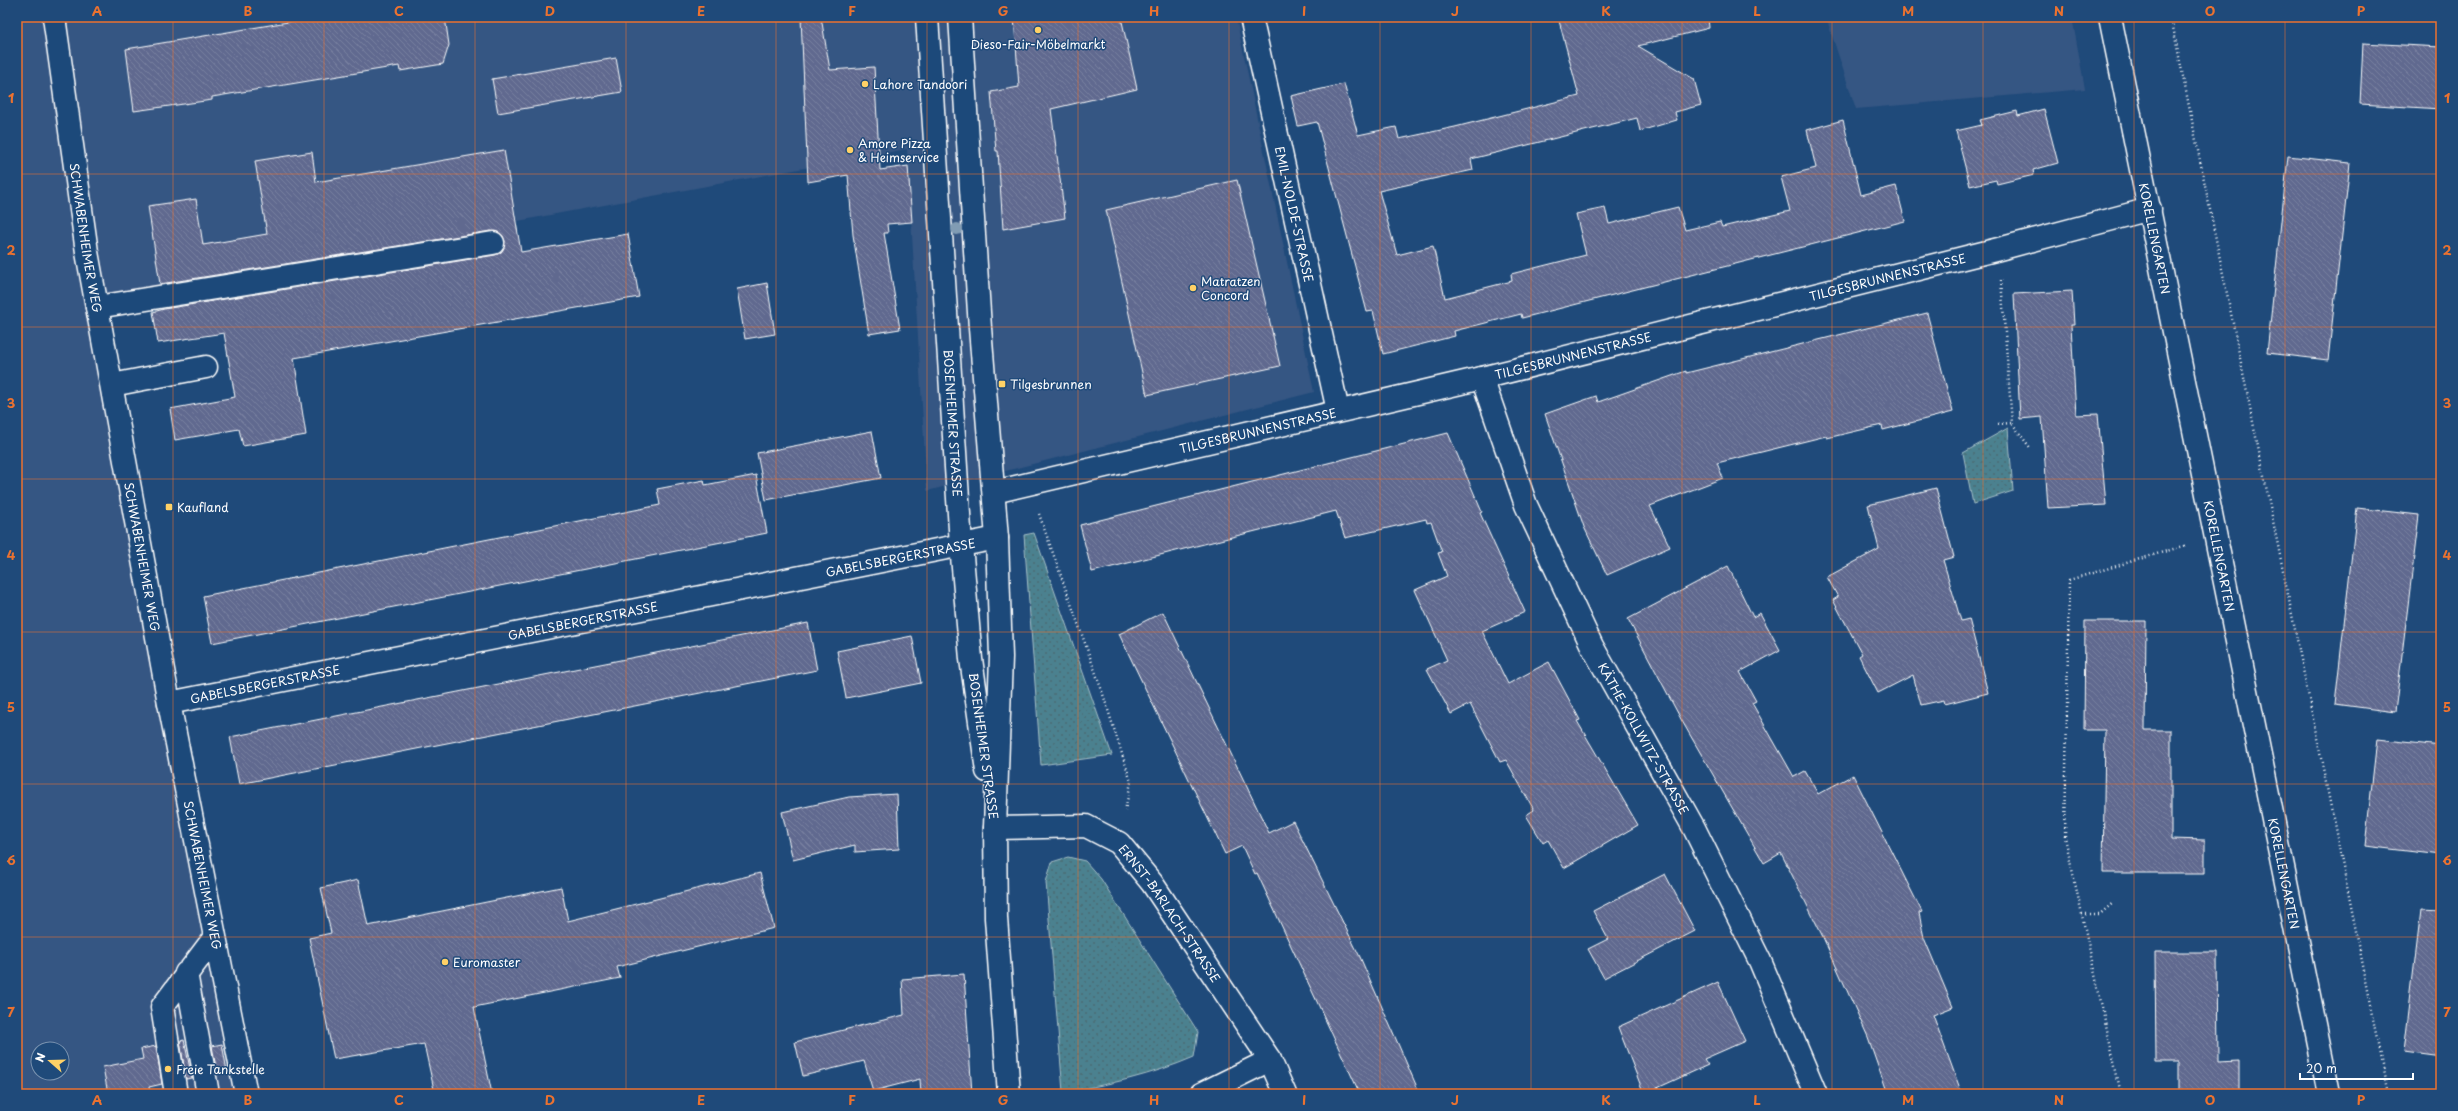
<svg xmlns="http://www.w3.org/2000/svg" width="2458" height="1111" font-family="'Playpen Sans',sans-serif">
  <style>
    .built { fill: #365683; fill-rule: evenodd }
    .green { fill: url(#green-dots); stroke: #a6c0c7 }
    .building { fill: url(#building-back-hatch); stroke: #fff }
    .lines { fill: none; stroke-linecap: round; stroke-linejoin: round }
    .minor-casing { stroke: #fff; stroke-width: 25 }
    .path { stroke: #fff; stroke-width: 2.5; stroke-dasharray: 1 3; stroke-linecap: butt }
    .minor { stroke: #1f4a7a; stroke-width: 22 }
    .tree { fill: #819cb4 }
    .grid { fill: none; stroke: #eb7230; stroke-width: 1; stroke-opacity: 0.55 }
    .poi-dot { fill: #ffd166; stroke: #1f4a7a; stroke-width: 1.5 }
    .labels { text-anchor: middle; dominant-baseline: central; stroke-width: 3; stroke-linejoin: round; paint-order: stroke }
    .poi-label { font-size: 12px; fill: #fff; stroke: #1f4a7a; text-anchor: start }
    .street-label { font-size: 12px; fill: #fff; stroke: #1f4a7a }
    .neatline { fill: none; stroke: #eb7230; stroke-width: 1.5 }
    .grid-label { font-size: 13px; text-anchor: middle; font-weight: bold; fill: #eb7230 }
  </style>
  <defs>
    <pattern id="green-dots" width="8" height="8" patternUnits="userSpaceOnUse"><rect width="8" height="8" fill="#4c818f"/><path d="M2 2h.1M6 6h.1" fill="none" stroke="#4c6971" stroke-width="1.8" stroke-linecap="round"/></pattern>
    <pattern id="building-back-hatch" width="6" height="6" patternUnits="userSpaceOnUse"><rect width="6" height="6" fill="#60698f"/><path d="M-1 5l2 2M0 0l6 6M5-1l2 2" fill="none" stroke="#7880a0"/></pattern>
  </defs>
  <rect width="100%" height="100%" fill="#1f4a7a"/>
  <filter id="ink" filterUnits="userSpaceOnUse"><feTurbulence type="fractalNoise" baseFrequency=".025" numOctaves="2"/><feDisplacementMap in="SourceGraphic" scale="8" xChannelSelector="R" yChannelSelector="G"/><feConvolveMatrix kernelMatrix="1 2 1 2 8 2 1 2 1" color-interpolation-filters="sRGB"/></filter>
  <g filter="url(#ink)">
    <g class="built">
      <path d="M 17,17 L 1236,17 L 1314,392 L 927,491 L 907,149 L 96,299 L 246,1094 L 17,1094 ZM 38,1049 L 62,1049 L 62,1073 L 38,1073 Z"/>
      <polygon points="1826,17 2072,17 2085,89 1856,109"/>
    </g>
    <g class="green">
      <polygon points="2008,428 2013,491 1973,504 1963,453"/>
      <polygon points="1034,533 1112,755 1041,765 1024,535"/>
      <path d="M 1068,857 L 1085,861 L 1101,879 L 1198,1032 L 1194,1057 C 1152,1075 1109,1085 1063,1092 L 1046,882 L 1052,862 Z"/>
    </g>
    <g class="building">
      <polygon points="318,17 445,17 449,45 443,64 400,71 399,66 212,97 212,100 134,111 126,49"/>
      <polygon points="801,17 821,17 830,70 874,67 880,170 908,166 912,222 887,224 888,233 884,233 900,329 869,334 853,235 848,175 808,182"/>
      <polygon points="1014,17 1121,17 1137,89 1051,109 1065,218 1003,229 998,151 996,151 991,92 1019,87"/>
      <polygon points="1558,17 1708,17 1709,28 1638,46 1694,79 1701,105 1675,112 1677,120 1640,131 1637,118 1471,159 1473,170 1379,191 1397,255 1433,246 1445,298 1512,281 1511,274 1586,255 1576,214 1605,208 1609,224 1678,207 1685,230 1720,222 1722,227 1790,211 1781,177 1816,168 1807,130 1843,120 1861,195 1896,186 1905,221 1522,318 1521,314 1454,331 1455,336 1383,354 1373,311 1367,312 1317,122 1298,126 1291,96 1344,84 1358,135 1396,127 1399,139 1455,127 1579,96"/>
      <polygon points="2363,43 2441,47 2441,109 2360,104"/>
      <polygon points="616,58 622,92 498,113 492,79"/>
      <polygon points="2044,109 2058,163 2033,170 2034,175 1997,184 1996,180 1970,186 1956,131 1982,125 1980,120 2017,111 2018,116"/>
      <polygon points="504,150 521,252 628,234 639,297 294,358 306,435 243,446 239,429 175,440 170,409 235,397 224,333 158,343 153,312 164,309 495,255 501,252 505,241 502,235 491,231 160,284 148,206 196,199 203,245 267,234 255,161 312,152 316,182"/>
      <polygon points="2288,156 2350,163 2328,360 2267,353"/>
      <polygon points="1237,180 1280,366 1147,395 1106,210"/>
      <polygon points="767,283 775,334 745,339 737,289"/>
      <polygon points="2072,291 2074,325 2071,325 2076,415 2098,414 2106,505 2048,508 2042,417 2020,419 2014,294"/>
      <polygon points="1927,313 1953,412 1883,430 1882,425 1827,438 1826,436 1717,463 1723,478 1650,506 1670,547 1607,575 1584,527 1545,414 1596,396 1598,402 1686,371 1686,373"/>
      <polygon points="872,431 881,478 766,500 757,453"/>
      <polygon points="1448,433 1482,512 1480,513 1525,612 1482,631 1508,684 1549,662 1580,720 1577,721 1638,825 1564,868 1548,840 1543,843 1526,815 1534,810 1506,760 1500,762 1470,704 1451,714 1427,669 1447,660 1415,590 1447,576 1438,553 1442,552 1431,522 1427,523 1426,519 1345,538 1336,511 1092,572 1080,525"/>
      <polygon points="756,475 767,533 212,643 203,596 660,505 657,489 704,480 705,485"/>
      <polygon points="1936,488 1954,557 1943,560 1961,621 1969,619 1988,693 1945,704 1944,700 1921,705 1913,675 1878,693 1859,656 1862,654 1833,600 1838,597 1827,577 1879,549 1868,505"/>
      <polygon points="2357,508 2419,515 2395,712 2335,704"/>
      <polygon points="1728,566 1753,617 1760,613 1780,650 1740,672 1756,701 1752,703 1794,777 1805,771 1818,794 1853,775 1922,912 1919,913 1924,938 1953,1007 1933,1015 1962,1094 1888,1094 1868,1037 1822,935 1781,853 1764,863 1682,721 1628,619"/>
      <polygon points="1163,612 1269,833 1293,821 1360,957 1420,1094 1360,1094 1257,873 1255,874 1242,846 1225,854 1119,634"/>
      <polygon points="2085,621 2146,621 2145,730 2171,730 2171,839 2205,840 2205,873 2103,873 2105,730 2084,730"/>
      <polygon points="808,623 817,670 239,784 230,737"/>
      <polygon points="912,636 921,683 846,698 837,651"/>
      <polygon points="2377,739 2441,746 2441,855 2365,846"/>
      <polygon points="897,794 899,849 855,852 855,845 793,860 782,812 849,797"/>
      <polygon points="760,873 774,928 617,967 620,978 474,1007 492,1094 435,1094 424,1044 334,1059 309,938 331,933 321,888 358,880 368,926 561,887 568,921"/>
      <polygon points="1665,874 1695,931 1604,978 1588,949 1608,939 1593,911"/>
      <polygon points="2421,909 2441,910 2441,1056 2404,1051"/>
      <polygon points="2155,952 2217,952 2218,1062 2239,1061 2239,1094 2178,1094 2178,1062 2156,1062"/>
      <polygon points="964,974 972,1094 921,1094 920,1079 873,1091 864,1061 803,1076 795,1042 904,1015 902,979"/>
      <polygon points="1718,982 1745,1041 1704,1059 1708,1065 1644,1094 1618,1027"/>
      <polygon points="184,1040 192,1078 186,1079 180,1041"/>
      <polygon points="222,1044 227,1071 217,1073 212,1046"/>
      <polygon points="156,1046 162,1084 149,1087 150,1094 108,1094 103,1067 143,1059 141,1049"/>
    </g>
    <g class="lines">
      <g class="minor-casing">
        <g id="minor">
          <path id="s1" d="M 54,17 L 87,252 L 169,703 L 246,1094"/>
          <path id="s2" d="M 927,17 L 961,545 L 971,659 L 987,771"/>
          <polyline points="960,17 980,328 997,538 1001,657 995,828 996,918 1009,1094"/>
          <path id="s3" d="M 1251,17 L 1338,411"/>
          <path id="s4" d="M 2110,17 L 2329,1094"/>
          <polyline points="97,307 493,243"/>
          <path id="s5" d="M 1482,378 L 1526,505 L 1592,646 L 1694,828 L 1760,961 L 1816,1094"/>
          <polyline points="112,385 206,367"/>
          <path id="s6" d="M 994,492 L 1482,378 L 1999,249 L 2150,209"/>
          <path id="s7" d="M 169,703 L 997,538"/>
          <path id="s8" d="M 995,828 L 1086,826 L 1119,843 L 1152,883 L 1270,1060 L 1285,1094"/>
          <polyline points="186,973 208,1094"/>
          <polyline points="176,1094 162,1007 214,938"/>
          <polyline points="1201,1094 1270,1060"/>
        </g>
      </g>
      <g class="path">
        <polyline points="2171,17 2389,1094"/>
        <polyline points="2001,280 2012,423 2031,449"/>
        <polyline points="1998,424 2012,423"/>
        <polyline points="1039,514 1101,688 1131,782 1125,811"/>
        <polyline points="2082,914 2100,914 2113,903"/>
        <polyline points="2121,1094 2065,837 2069,580 2187,545"/>
      </g>
      <use href="#minor" class="minor"/>
    </g>
    <circle class="tree" cx="957" cy="229" r="6"/>
  </g>
  <path class="grid" d="M 173,17 L 173,1094M 324,17 L 324,1094M 475,17 L 475,1094M 626,17 L 626,1094M 776,17 L 776,1094M 927,17 L 927,1094M 1078,17 L 1078,1094M 1229,17 L 1229,1094M 1380,17 L 1380,1094M 1531,17 L 1531,1094M 1682,17 L 1682,1094M 1832,17 L 1832,1094M 1983,17 L 1983,1094M 2134,17 L 2134,1094M 2285,17 L 2285,1094M 17,174 L 2441,174M 17,327 L 2441,327M 17,479 L 2441,479M 17,632 L 2441,632M 17,784 L 2441,784M 17,937 L 2441,937"/>
  <g class="poi-dot">
    <circle cx="1038" cy="30" r="4"/>
    <circle cx="865" cy="84" r="4"/>
    <circle cx="850" cy="150" r="4"/>
    <circle cx="1193" cy="288" r="4"/>
    <rect x="998" y="380" width="8" height="8" rx="2"/>
    <rect x="165" y="503" width="8" height="8" rx="2"/>
    <circle cx="445" cy="962" r="4"/>
    <circle cx="168" cy="1069" r="4"/>
  </g>
  <g class="labels">
    <g class="poi-label">
      <text x="1038" y="44" text-anchor="middle">Dieso-Fair-Möbelmarkt</text>
      <text x="873" y="84">Lahore Tandoori</text>
      <text x="858" y="143">Amore Pizza<tspan x="858" dy="14">&amp; Heimservice</tspan></text>
      <text x="1201" y="281">Matratzen<tspan x="1201" dy="14">Concord</tspan></text>
      <text x="1010" y="384">Tilgesbrunnen</text>
      <text x="177" y="507">Kaufland</text>
      <text x="453" y="962">Euromaster</text>
      <text x="176" y="1069">Freie Tankstelle</text>
    </g>
    <g class="street-label">
      <text stroke="none"><textPath href="#s3" startOffset="202">EMIL-NOLDE-STRASSE</textPath></text>
      <text stroke="none"><textPath href="#s1" startOffset="223">SCHWABENHEIMER WEG</textPath></text>
      <text stroke="none"><textPath href="#s4" startOffset="226">KORELLENGARTEN</textPath></text>
      <text stroke="none"><textPath href="#s6" startOffset="919">TILGESBRUNNENSTRASSE</textPath></text>
      <text stroke="none"><textPath href="#s6" startOffset="595">TILGESBRUNNENSTRASSE</textPath></text>
      <text stroke="none"><textPath href="#s2" startOffset="407">BOSENHEIMER STRASSE</textPath></text>
      <text stroke="none"><textPath href="#s6" startOffset="271">TILGESBRUNNENSTRASSE</textPath></text>
      <text stroke="none"><textPath href="#s4" startOffset="550">KORELLENGARTEN</textPath></text>
      <text stroke="none"><textPath href="#s1" startOffset="547">SCHWABENHEIMER WEG</textPath></text>
      <text stroke="none"><textPath href="#s7" startOffset="746">GABELSBERGERSTRASSE</textPath></text>
      <text stroke="none"><textPath href="#s7" startOffset="422">GABELSBERGERSTRASSE</textPath></text>
      <text stroke="none"><textPath href="#s7" startOffset="98">GABELSBERGERSTRASSE</textPath></text>
      <text stroke="none"><textPath href="#s5" startOffset="396">KÄTHE-KOLLWITZ-STRASSE</textPath></text>
      <text transform="translate(984 746) rotate(82)">BOSENHEIMER STRASSE</text>
      <text stroke="none"><textPath href="#s4" startOffset="874">KORELLENGARTEN</textPath></text>
      <text stroke="none"><textPath href="#s1" startOffset="871">SCHWABENHEIMER WEG</textPath></text>
      <text stroke="none"><textPath href="#s8" startOffset="215">ERNST-BARLACH-STRASSE</textPath></text>
    </g>
  </g>
  <rect width="2458" height="1111" fill="none" stroke="#1f4a7a" stroke-width="44"/>
  <g transform="translate(50 1061) rotate(290)"><circle r="19" fill="#1f4a7a" stroke="#7992af"/>
  <path d="M0-3L7 15L0 10L-7 15Z" fill="#ffd166"/>
  <text y="-6" font-size="11" font-weight="bold" text-anchor="middle" fill="#ffffff">N</text>
  </g>
  <path d="M2300 1073v6h113v-6" fill="none" stroke="#ffffff" stroke-width="2"/>
  <text x="2306" y="1073" font-size="12" fill="#ffffff" stroke="#1f4a7a" stroke-width="3" paint-order="stroke">20 m</text>
  <rect x="22" y="22" width="2414" height="1067" class="neatline"/>
  <g class="grid-label">
    <text x="97" y="16">A</text>
    <text x="248" y="16">B</text>
    <text x="399" y="16">C</text>
    <text x="550" y="16">D</text>
    <text x="701" y="16">E</text>
    <text x="852" y="16">F</text>
    <text x="1003" y="16">G</text>
    <text x="1154" y="16">H</text>
    <text x="1304" y="16">I</text>
    <text x="1455" y="16">J</text>
    <text x="1606" y="16">K</text>
    <text x="1757" y="16">L</text>
    <text x="1908" y="16">M</text>
    <text x="2059" y="16">N</text>
    <text x="2210" y="16">O</text>
    <text x="2361" y="16">P</text>
    <text x="11" y="103">1</text>
    <text x="2447" y="103">1</text>
    <text x="11" y="255">2</text>
    <text x="2447" y="255">2</text>
    <text x="11" y="408">3</text>
    <text x="2447" y="408">3</text>
    <text x="11" y="560">4</text>
    <text x="2447" y="560">4</text>
    <text x="11" y="712">5</text>
    <text x="2447" y="712">5</text>
    <text x="11" y="865">6</text>
    <text x="2447" y="865">6</text>
    <text x="11" y="1017">7</text>
    <text x="2447" y="1017">7</text>
    <text x="97" y="1105">A</text>
    <text x="248" y="1105">B</text>
    <text x="399" y="1105">C</text>
    <text x="550" y="1105">D</text>
    <text x="701" y="1105">E</text>
    <text x="852" y="1105">F</text>
    <text x="1003" y="1105">G</text>
    <text x="1154" y="1105">H</text>
    <text x="1304" y="1105">I</text>
    <text x="1455" y="1105">J</text>
    <text x="1606" y="1105">K</text>
    <text x="1757" y="1105">L</text>
    <text x="1908" y="1105">M</text>
    <text x="2059" y="1105">N</text>
    <text x="2210" y="1105">O</text>
    <text x="2361" y="1105">P</text>
  </g>
</svg>
